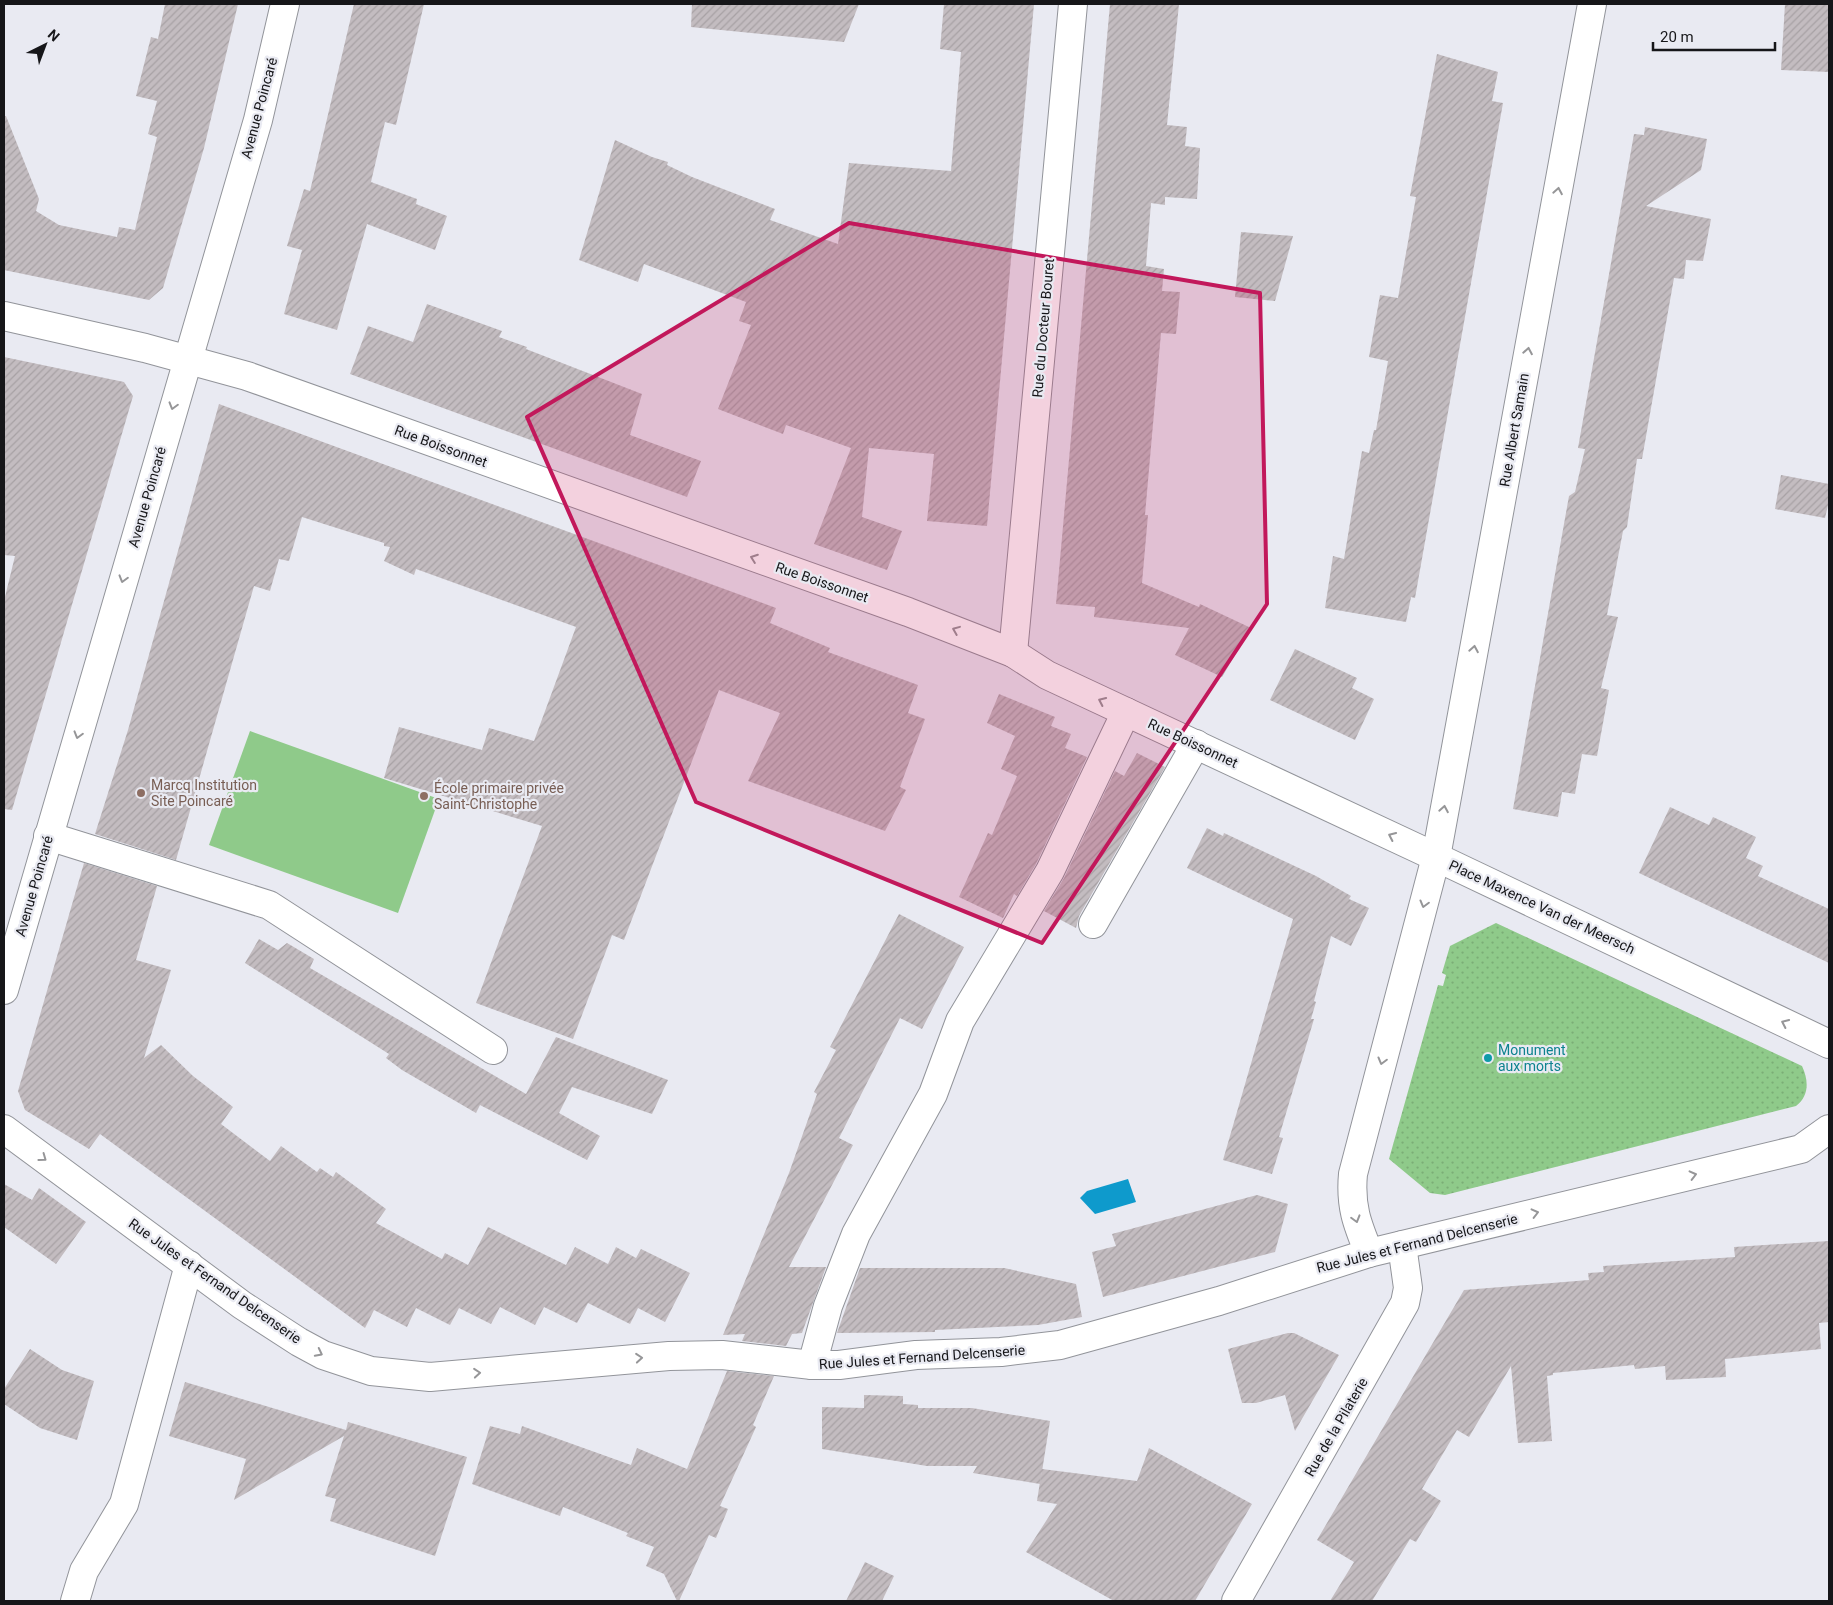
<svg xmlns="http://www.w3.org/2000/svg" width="1833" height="1605" font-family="Roboto,sans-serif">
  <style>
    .green { fill: url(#green-dots) }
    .pitch { fill: #8fca8a }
    .water { fill: #0e9acc }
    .building { fill: url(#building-hatch) }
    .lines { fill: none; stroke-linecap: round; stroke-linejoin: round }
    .minor-casing { stroke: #92949a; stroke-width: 30 }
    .minor { stroke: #fff; stroke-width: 28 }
    .oneway { stroke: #969698 }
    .marked { fill: #c2185b; fill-opacity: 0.2; stroke: #c2185b; stroke-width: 4; stroke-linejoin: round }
    .education-dot { fill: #8d6e63; stroke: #e9eaf2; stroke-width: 2 }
    .culture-dot { fill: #0f9aa8; stroke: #e9eaf2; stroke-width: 2 }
    .labels { text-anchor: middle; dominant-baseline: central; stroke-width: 4.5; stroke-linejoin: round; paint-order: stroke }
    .street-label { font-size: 14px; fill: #161619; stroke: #e9eaf2 }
    .education-label { font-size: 14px; fill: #785e54; stroke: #e9eaf2; text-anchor: start }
    .culture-label { font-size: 14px; fill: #0d838f; stroke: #e9eaf2; text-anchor: start }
  </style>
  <defs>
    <pattern id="green-dots" width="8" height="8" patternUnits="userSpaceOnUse" patternTransform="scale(1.25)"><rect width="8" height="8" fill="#8fca8a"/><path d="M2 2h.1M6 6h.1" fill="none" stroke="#7bad76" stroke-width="1.8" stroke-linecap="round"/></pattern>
    <pattern id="building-hatch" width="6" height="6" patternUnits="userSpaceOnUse" patternTransform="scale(1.25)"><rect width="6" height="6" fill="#c3bcc0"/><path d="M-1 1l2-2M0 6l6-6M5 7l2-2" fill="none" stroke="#a7a1a4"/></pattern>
  </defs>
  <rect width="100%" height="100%" fill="#e9eaf2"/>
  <path class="green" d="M 1496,923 L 1802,1066 C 1809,1081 1809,1096 1796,1106 L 1445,1195 L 1430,1193 L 1389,1159 L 1438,985 L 1443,986 L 1446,975 L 1442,973 L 1450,946 Z"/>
  <polygon class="pitch" points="250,731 439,799 398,913 209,845"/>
  <polygon class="water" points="1128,1179 1136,1202 1095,1214 1080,1198 1087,1191"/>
  <g class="building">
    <polygon points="165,4 238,4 204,148 163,288 149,300 4,270 4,116 6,116 39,199 36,211 59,225 117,237 119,227 135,230 157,137 148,134 157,101 136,96 151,37 158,39"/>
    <polygon points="354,4 424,4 396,125 385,122 371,182 417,199 416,204 447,216 435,250 367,224 337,330 284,314 302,250 287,246 304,189 310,191"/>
    <polygon points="692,4 859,4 844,42 691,27"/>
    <polygon points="944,4 1034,4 987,526 927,521 934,454 869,448 862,517 902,531 887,570 814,544 851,448 786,425 783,434 718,409 751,325 739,321 746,302 644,264 638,282 579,260 615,140 652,157 668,162 667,165 692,177 775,209 770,220 838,244 849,163 951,171 961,52 940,49"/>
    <polygon points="1110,4 1179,4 1167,125 1187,127 1185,146 1200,148 1197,199 1165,197 1165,205 1151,203 1146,266 1164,269 1162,291 1180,292 1176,334 1161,333 1145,515 1148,515 1142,583 1199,607 1200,604 1251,628 1222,677 1175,655 1189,628 1094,617 1095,607 1056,604"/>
    <polygon points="1785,4 1829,4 1829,72 1781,70"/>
    <polygon points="1437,54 1498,72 1492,101 1503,103 1415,598 1411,597 1406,622 1325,608 1333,556 1344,559 1362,451 1369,453 1374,430 1376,430 1388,361 1369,357 1380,295 1398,298 1416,197 1410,196"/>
    <polygon points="1645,127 1707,139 1701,170 1646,206 1711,219 1703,261 1686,260 1684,279 1674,278 1642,459 1637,459 1627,527 1623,531 1607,615 1618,617 1601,688 1609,690 1597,756 1582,754 1575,794 1562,792 1558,817 1513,809 1569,496 1575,492 1585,449 1578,448 1634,134 1644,135"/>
    <polygon points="1241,232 1293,236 1275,301 1235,297"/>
    <polygon points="427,304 502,331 499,337 527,347 526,349 642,394 630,435 701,461 687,497 350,374 368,326 413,342"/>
    <polygon points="4,357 124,382 133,396 12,810 4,809 4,601 15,556 4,555"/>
    <polygon points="219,404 776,608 770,623 830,648 828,652 918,685 908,713 925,719 900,787 906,790 885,831 748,781 780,713 719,690 624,940 612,935 573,1039 476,1003 542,826 384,778 399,727 482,750 489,728 534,741 576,627 416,569 414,575 384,561 390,547 384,546 384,543 302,517 289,561 279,559 270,591 254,586 176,860 95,834 128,730"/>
    <polygon points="1781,475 1829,484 1829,501 1825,518 1775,509"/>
    <polygon points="1295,649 1357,678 1352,688 1374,699 1355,740 1270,700"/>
    <polygon points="999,694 1055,717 1051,726 1071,734 1065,748 1087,757 1036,864 1017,896 1014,894 1003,918 959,897 988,833 992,835 1017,776 1001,769 1015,736 987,723"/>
    <polygon points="1137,753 1165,767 1079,916 1076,928 1044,911 1064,878 1115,771 1124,776"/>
    <polygon points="1670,807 1709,825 1713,817 1756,837 1746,858 1763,866 1758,876 1829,909 1829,963 1639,873"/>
    <polygon points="1207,828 1223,836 1224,833 1316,876 1351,896 1349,899 1369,908 1351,946 1331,936 1314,1001 1316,1002 1311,1019 1314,1019 1279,1137 1283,1138 1272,1174 1223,1160 1293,919 1187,868"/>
    <polygon points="84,863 157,886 136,960 171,970 144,1058 161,1045 193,1076 233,1107 221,1124 270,1161 281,1146 317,1172 320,1168 333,1177 336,1172 386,1209 376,1223 442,1259 445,1253 468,1265 488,1227 566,1265 575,1247 608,1264 616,1247 636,1258 641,1249 690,1273 665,1322 638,1308 630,1324 588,1303 577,1323 544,1307 535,1325 500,1307 491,1324 459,1308 450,1325 416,1308 407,1327 374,1310 365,1328 100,1134 89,1149 25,1110 18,1091"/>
    <polygon points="899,914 964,947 922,1029 900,1018 839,1138 853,1145 789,1267 826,1267 802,1333 792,1334 786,1346 742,1341 745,1334 723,1335 789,1173 817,1094 814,1092 836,1050 830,1047"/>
    <polygon points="259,939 278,950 287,943 314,959 310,968 526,1094 556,1037 668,1080 652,1114 572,1087 559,1113 600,1136 587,1160 480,1105 476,1113 402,1070 386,1058 389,1054 245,963"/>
    <polygon points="4,1184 32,1200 39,1188 86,1222 56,1264 4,1227"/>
    <polygon points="1257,1195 1288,1204 1275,1252 1103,1297 1092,1252 1116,1246 1112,1234"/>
    <polygon points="1829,1241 1829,1322 1819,1323 1821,1349 1725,1359 1726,1377 1666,1380 1665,1366 1635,1369 1634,1365 1553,1373 1553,1375 1547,1376 1552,1441 1518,1443 1511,1366 1469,1437 1457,1430 1422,1489 1441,1501 1416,1542 1410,1539 1372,1601 1330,1601 1354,1562 1317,1540 1464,1290 1589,1280 1588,1273 1604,1272 1603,1266 1735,1257 1734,1247"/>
    <polygon points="860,1268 1004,1268 1076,1284 1082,1317 1038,1325 935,1330 935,1332 837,1333"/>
    <polygon points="1288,1333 1294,1333 1339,1355 1295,1431 1285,1395 1256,1403 1242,1403 1228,1349"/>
    <polygon points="30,1349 62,1370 94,1381 77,1440 40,1428 4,1404 4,1389"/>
    <polygon points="727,1371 774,1376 753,1425 756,1427 720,1506 728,1509 716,1538 709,1535 679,1601 677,1601 664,1574 646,1566 654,1547 626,1536 628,1533 563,1507 560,1516 472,1484 490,1426 520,1434 522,1426 631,1465 637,1448 687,1469"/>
    <polygon points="185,1382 346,1430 348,1422 467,1457 435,1556 330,1521 336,1499 325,1496 344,1436 234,1500 246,1459 169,1436"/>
    <polygon points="864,1395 903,1396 903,1404 918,1405 918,1408 972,1408 1050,1421 1040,1484 973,1473 977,1466 927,1466 822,1449 822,1407 864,1408"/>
    <polygon points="1149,1448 1252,1504 1195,1601 1114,1601 1026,1552 1057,1504 1037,1501 1042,1469 1137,1481"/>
    <polygon points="865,1562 894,1576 882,1601 846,1601"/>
  </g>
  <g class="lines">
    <g class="minor-casing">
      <g id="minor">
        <polyline points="4,316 145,348 247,376 908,612 1013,653 1047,675 1436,857 1829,1044"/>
        <polyline points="1013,653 1073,4"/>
        <polyline points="48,836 269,905 493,1050"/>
        <polyline points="1093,924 1196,744"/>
        <polyline points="4,990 258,120 285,4"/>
        <polyline points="4,1129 242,1305 299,1342 323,1355 371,1371 430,1377 669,1356 722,1355 812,1365 839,1365 916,1355 1001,1352 1060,1345 1219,1301 1369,1253 1801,1149 1829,1129"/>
        <path d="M 1369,1253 C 1357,1224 1350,1206 1353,1174 L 1436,857 L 1592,4"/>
        <polyline points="812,1365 828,1306 856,1234 933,1094 960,1021 1050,871 1126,712"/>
        <polyline points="75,1601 84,1571 124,1504 189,1265"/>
        <polyline points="1236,1601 1405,1303 1408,1288 1402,1245"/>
      </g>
    </g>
    <use href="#minor" class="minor"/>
  </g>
  <defs><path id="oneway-chevron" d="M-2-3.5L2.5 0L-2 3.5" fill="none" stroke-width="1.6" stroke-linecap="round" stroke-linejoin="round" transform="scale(1.25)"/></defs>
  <g class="oneway">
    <use href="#oneway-chevron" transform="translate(1558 191) rotate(-80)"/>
    <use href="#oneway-chevron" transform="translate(1528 351) rotate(-80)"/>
    <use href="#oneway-chevron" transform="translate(173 406) rotate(106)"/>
    <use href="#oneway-chevron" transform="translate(754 558) rotate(-160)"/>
    <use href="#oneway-chevron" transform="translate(123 579) rotate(106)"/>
    <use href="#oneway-chevron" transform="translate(956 630) rotate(-158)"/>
    <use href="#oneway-chevron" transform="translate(1474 649) rotate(-80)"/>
    <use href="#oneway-chevron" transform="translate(1102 701) rotate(-155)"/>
    <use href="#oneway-chevron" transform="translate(78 735) rotate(106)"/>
    <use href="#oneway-chevron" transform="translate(1444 809) rotate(-80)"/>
    <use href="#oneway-chevron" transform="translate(1392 836) rotate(-155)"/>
    <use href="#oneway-chevron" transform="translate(1424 904) rotate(105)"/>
    <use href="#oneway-chevron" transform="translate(1785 1023) rotate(-155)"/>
    <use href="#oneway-chevron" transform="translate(1382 1061) rotate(105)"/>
    <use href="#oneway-chevron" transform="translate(43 1158) rotate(36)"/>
    <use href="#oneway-chevron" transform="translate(1693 1175) rotate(-14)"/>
    <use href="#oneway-chevron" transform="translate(1535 1213) rotate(-14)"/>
    <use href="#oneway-chevron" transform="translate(1356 1219) rotate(74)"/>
    <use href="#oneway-chevron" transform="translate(319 1353) rotate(27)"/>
    <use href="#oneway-chevron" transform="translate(639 1358) rotate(-5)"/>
    <use href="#oneway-chevron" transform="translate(477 1373) rotate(-5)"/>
  </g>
  <path class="marked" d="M 849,223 L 1260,293 L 1267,604 L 1042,943 L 696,802 L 527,417 Z"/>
  <g class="education-dot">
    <circle cx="141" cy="793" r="5"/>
    <circle cx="424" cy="796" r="5"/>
  </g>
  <circle class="culture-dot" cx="1488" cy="1058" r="5"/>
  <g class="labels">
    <g class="street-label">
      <text transform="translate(259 108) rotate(-75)">Avenue Poincaré</text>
      <text transform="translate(1043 328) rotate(-85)">Rue du Docteur Bouret</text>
      <text transform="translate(1514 430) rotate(-80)">Rue Albert Samain</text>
      <text transform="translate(441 446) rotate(20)">Rue Boissonnet</text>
      <text transform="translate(147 497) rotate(-74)">Avenue Poincaré</text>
      <text transform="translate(822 582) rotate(19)">Rue Boissonnet</text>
      <text transform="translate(1193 743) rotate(25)">Rue Boissonnet</text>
      <text transform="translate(34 886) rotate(-74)">Avenue Poincaré</text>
      <text transform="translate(1542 907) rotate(25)">Place Maxence Van der Meersch</text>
      <text transform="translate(1417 1243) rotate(-14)">Rue Jules et Fernand Delcenserie</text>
      <text transform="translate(215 1281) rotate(35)">Rue Jules et Fernand Delcenserie</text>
      <text transform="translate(922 1357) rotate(-4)">Rue Jules et Fernand Delcenserie</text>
      <text transform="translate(1336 1427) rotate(-60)">Rue de la Pilaterie</text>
    </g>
    <g class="education-label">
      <text x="151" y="785">Marcq Institution<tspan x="151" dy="16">Site Poincaré</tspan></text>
      <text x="434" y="788">École primaire privée<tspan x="434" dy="16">Saint-Christophe</tspan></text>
    </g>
    <g class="culture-label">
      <text x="1498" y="1050">Monument<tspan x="1498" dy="16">aux morts</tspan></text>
    </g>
  </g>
  <rect width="1833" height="1605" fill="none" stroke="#161619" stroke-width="10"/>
  <g transform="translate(45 45) rotate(42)" stroke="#e9eaf2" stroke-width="4" paint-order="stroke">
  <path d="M0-4L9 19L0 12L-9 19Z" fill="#161619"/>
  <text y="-8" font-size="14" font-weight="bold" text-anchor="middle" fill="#161619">N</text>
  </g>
  <path d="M1653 42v8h122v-8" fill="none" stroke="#161619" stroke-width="2.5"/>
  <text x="1660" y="42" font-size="15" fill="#161619" stroke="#e9eaf2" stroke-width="4" paint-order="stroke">20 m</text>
</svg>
